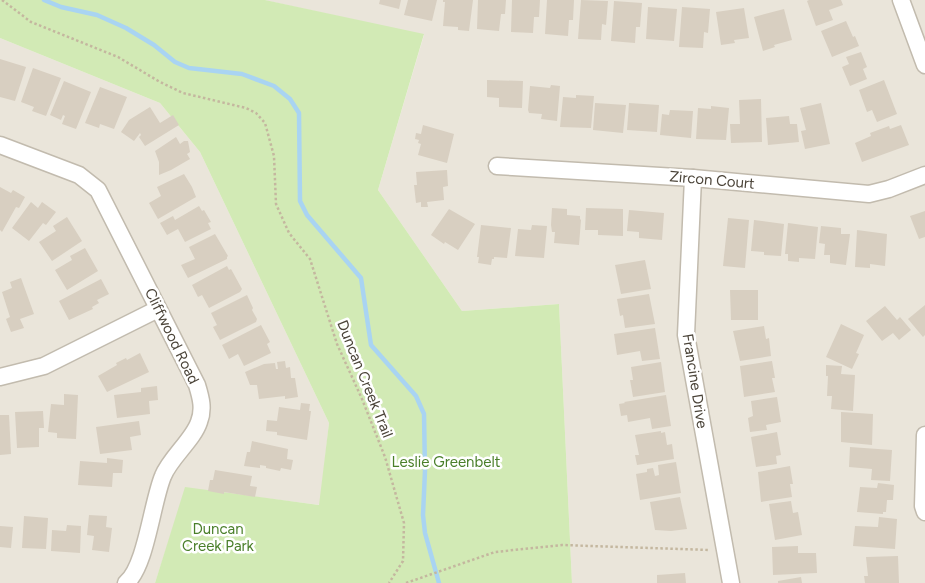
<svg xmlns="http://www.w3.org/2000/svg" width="925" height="583" font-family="Figtree,sans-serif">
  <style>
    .residential { fill: #eae5da }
    .green { fill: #d2eab5 }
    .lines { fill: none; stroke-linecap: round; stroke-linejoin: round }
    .stream { stroke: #a9d4f2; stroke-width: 4.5 }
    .building { fill: #d8cfc1 }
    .minor-casing { stroke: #c2bbae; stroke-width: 19 }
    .path { stroke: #c4b79f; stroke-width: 2.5; stroke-dasharray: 2.5 2.5; stroke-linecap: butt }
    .minor { stroke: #fff; stroke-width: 16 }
    .labels { text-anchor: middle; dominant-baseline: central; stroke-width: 5; stroke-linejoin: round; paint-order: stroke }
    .street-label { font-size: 15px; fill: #4b4439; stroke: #fff }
    .park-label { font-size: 15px; fill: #4a7f2a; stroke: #fff }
  </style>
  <rect width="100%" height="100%" fill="#f6f3ec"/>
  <g class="residential">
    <polygon points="264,0 925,0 925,583 572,583 559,304 462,311 378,190 424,35"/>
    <polygon points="0,38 160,103 200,152 329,423 320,505 186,488 155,583 0,583"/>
  </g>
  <polygon class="green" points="0,0 265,0 424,34 378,190 462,311 559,304 572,583 155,583 185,487 319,505 329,423 200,152 160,103 0,38"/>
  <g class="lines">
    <polyline class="stream" points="44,0 61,7 97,15 126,28 154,45 175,62 189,68 242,74 274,86 290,99 299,113 300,201 307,215 361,278 371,345 416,396 424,414 425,471 423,515 425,533 439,583"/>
  </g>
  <g class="building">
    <polygon points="380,0 401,0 399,9 379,4"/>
    <polygon points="408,0 437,0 432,21 404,15"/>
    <polygon points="443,0 473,0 469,31 458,30 458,27 443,26 445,2 443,2"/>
    <polygon points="478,0 506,0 505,14 501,14 499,31 477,29"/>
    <polygon points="512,0 540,0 539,17 534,17 533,33 511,32"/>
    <polygon points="547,0 574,0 573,20 569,20 568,36 545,34"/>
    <polygon points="581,0 608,1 606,25 602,24 601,40 578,39"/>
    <polygon points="809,0 841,0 843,5 829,10 833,20 816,26 807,1"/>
    <polygon points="614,1 642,3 640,27 636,27 635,43 611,41"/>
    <polygon points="648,7 677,9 674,41 646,39"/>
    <polygon points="682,7 710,9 708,33 704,32 703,48 679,47"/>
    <polygon points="744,8 749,38 734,40 735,43 721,45 716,12"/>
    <polygon points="784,9 792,40 774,45 775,47 763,51 754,17"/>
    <polygon points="846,21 853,37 855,36 859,46 832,57 821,31"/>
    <polygon points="861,52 867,67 863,69 867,79 850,86 842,67 849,64 846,57"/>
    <polygon points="0,59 26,67 15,101 0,97"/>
    <polygon points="33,68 61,78 46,116 32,111 34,107 21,102"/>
    <polygon points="487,80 523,81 522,108 499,107 499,98 487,97"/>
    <polygon points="884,80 897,114 877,122 872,110 867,112 859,90"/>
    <polygon points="64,81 91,92 76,129 62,124 65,116 63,115 61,120 50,115"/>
    <polygon points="551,85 560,86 557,121 541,119 542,114 529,113 528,110 530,86 550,88"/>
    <polygon points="100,87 127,97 114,129 100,124 99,128 85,123"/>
    <polygon points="576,95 594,96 591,128 560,127 563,97 576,98"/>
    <polygon points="761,99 762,142 731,143 730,124 740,124 739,100"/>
    <polygon points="595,103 626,105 623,133 593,130"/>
    <polygon points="629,103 659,105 657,132 627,130"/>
    <polygon points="821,103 830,144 805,149 801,131 806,130 800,108"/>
    <polygon points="711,106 729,108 726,140 696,139 698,108 711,109"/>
    <polygon points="150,107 160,123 173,115 179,125 145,146 139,137 141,135 140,133 134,141 121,132 129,120"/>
    <polygon points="670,110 693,111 691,138 660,135 662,114 669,115"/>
    <polygon points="789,116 790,124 797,124 799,142 768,145 766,118"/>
    <polygon points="423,125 454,134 447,163 418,155 421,144 418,143 419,140 415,139 416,133 421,134"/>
    <polygon points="901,125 909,145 862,162 855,143 871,136 870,133 889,126 890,129"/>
    <polygon points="176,137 180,144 184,141 188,141 190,152 187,154 190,159 171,170 159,175 159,162 155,151"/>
    <polygon points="447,170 448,186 443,187 444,200 427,202 428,207 421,207 421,202 416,203 414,185 417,185 416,172"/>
    <polygon points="184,174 192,187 196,197 158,219 149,203 161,196 157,187"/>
    <polygon points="0,187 11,193 13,190 25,197 19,208 16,207 2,232 0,230"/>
    <polygon points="31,202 38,208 42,202 56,212 46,225 43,223 29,241 12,228"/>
    <polygon points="199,206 202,211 204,210 211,222 208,223 211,229 185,242 178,229 167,235 160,223 173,216 175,220"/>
    <polygon points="552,208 567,209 567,215 580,216 580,219 581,220 579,245 554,243 555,232 552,232 551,225"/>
    <polygon points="586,208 623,209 623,236 598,235 598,230 585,230"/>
    <polygon points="449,209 475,224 458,250 445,242 444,244 431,235"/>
    <polygon points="629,210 664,213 662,240 639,238 639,232 627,231"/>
    <polygon points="925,211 925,237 919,239 910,216"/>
    <polygon points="67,217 82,241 52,261 39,242 56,231 53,226"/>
    <polygon points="728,218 749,220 745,268 723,266"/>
    <polygon points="754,220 784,224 781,256 764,255 764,252 751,251"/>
    <polygon points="788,223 818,227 815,259 799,258 799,262 788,261 788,254 785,254"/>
    <polygon points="481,225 511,228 507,258 494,257 494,259 492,259 491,265 478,263 479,257 477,257"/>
    <polygon points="532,225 547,226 544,258 515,256 518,229 531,230"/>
    <polygon points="821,226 841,228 841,234 850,234 846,265 830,263 830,255 824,255 825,244 819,243"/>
    <polygon points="857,230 887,234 885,266 870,264 870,268 855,267"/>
    <polygon points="215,234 228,256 227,257 227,259 188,278 181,265 195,259 189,247"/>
    <polygon points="85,248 98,271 67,290 55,270 72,260 70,256"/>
    <polygon points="645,260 651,289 621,294 615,265"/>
    <polygon points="227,266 229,270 231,269 242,289 240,292 209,308 202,295 198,297 192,285"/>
    <polygon points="21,278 34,314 20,319 24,328 11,332 6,319 10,317 2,292 12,288 10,282"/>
    <polygon points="101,279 109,294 97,300 99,303 92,307 93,309 69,320 59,301"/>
    <polygon points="730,290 758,290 758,320 731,320"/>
    <polygon points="649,294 655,324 625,328 623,315 620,316 617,299"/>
    <polygon points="247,295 253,308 252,310 257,319 256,322 220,340 213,327 217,325 211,313"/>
    <polygon points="925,305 925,335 923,337 908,319"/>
    <polygon points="885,306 897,320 900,317 911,330 899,340 893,333 882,341 866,321"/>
    <polygon points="841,324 864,335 856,353 859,354 852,369 826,357"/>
    <polygon points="261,325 270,342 267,344 271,353 244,366 238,354 229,359 222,345"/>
    <polygon points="764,326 766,339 769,338 771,356 740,361 733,331"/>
    <polygon points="655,328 660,359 642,361 640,351 617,355 614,334"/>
    <polygon points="140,353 149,372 107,392 98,376 117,365 116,363 126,358 127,360"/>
    <polygon points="285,361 286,368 290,367 291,378 295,378 298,397 285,399 285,396 259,399 257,385 250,385 245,372 264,364 275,363 276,369 278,369 277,362"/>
    <polygon points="772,361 775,378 772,378 775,392 744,397 740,366"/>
    <polygon points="661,362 665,392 633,397 630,380 633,380 631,367"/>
    <polygon points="826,365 842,366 841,374 855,375 853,411 831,409 832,396 827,396 828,376 826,376"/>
    <polygon points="157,386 158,400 149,401 150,414 117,418 114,395 141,392 141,388"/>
    <polygon points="64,394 78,395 76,439 57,438 57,433 48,432 51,404 64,405"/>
    <polygon points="666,395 671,426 652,429 650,418 628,422 627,415 621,416 619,404 625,403 624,402"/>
    <polygon points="777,397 781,422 766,425 767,430 750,432 748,418 753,416 751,401"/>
    <polygon points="301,403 310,404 309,411 311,411 307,440 277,435 277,432 266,431 267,420 277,421 279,407 300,410"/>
    <polygon points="43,411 44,428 39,428 39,447 17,448 15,412"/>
    <polygon points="841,412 873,414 872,445 841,442"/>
    <polygon points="0,415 9,415 11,454 0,455"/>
    <polygon points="139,421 141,435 130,437 132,450 100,454 96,427"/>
    <polygon points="661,431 661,433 665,432 667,445 672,444 674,459 637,465 635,455 639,455 635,435"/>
    <polygon points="777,432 781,455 776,456 777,464 756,467 751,437"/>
    <polygon points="252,441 288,449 287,459 293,460 291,470 281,468 280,471 266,468 266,466 260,465 260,468 244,466 247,452 250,452"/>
    <polygon points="850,447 892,450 890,481 871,480 872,469 849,467"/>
    <polygon points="107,458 123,460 122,473 113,473 112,487 78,485 80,461 107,463"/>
    <polygon points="676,462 681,493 640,500 636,474 647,472 647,469 653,468 655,476 659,475 658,465"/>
    <polygon points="790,466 793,484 790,484 792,497 761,502 758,472"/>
    <polygon points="215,470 252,476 250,486 257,487 255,497 224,492 224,494 208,491 210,480 213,480"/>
    <polygon points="878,483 894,485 893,500 887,500 886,512 883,512 883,514 857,512 860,487 877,488"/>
    <polygon points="680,497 687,529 671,531 655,530 650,502"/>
    <polygon points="791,501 793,513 798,512 802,535 775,540 769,504"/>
    <polygon points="89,515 107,516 106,527 112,528 109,552 92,550 94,536 87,535"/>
    <polygon points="24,516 48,518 46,549 22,548"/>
    <polygon points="879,517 897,519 895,549 853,546 855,526 878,527"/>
    <polygon points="67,525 81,526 80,553 51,551 52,530 66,531"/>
    <polygon points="0,526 13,527 11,548 0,547"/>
    <polygon points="798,546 798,553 816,553 817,573 773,575 772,547"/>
    <polygon points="898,556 899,583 865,583 864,576 868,576 866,557"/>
    <polygon points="685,573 686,583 657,583 657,575"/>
    <polygon points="801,577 802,583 778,583 778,581"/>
  </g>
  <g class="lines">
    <g class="minor-casing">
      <g id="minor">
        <polyline points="901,0 925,65"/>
        <path d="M 0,145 L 79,175 L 98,190 L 197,385 C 201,398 204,409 199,422 C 193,440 170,458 163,476 C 152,502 146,567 126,583"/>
        <polyline points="497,166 693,178 869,194 889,189 925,175"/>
        <polyline points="693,178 686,335 731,583"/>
        <polyline points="0,377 44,366 158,309"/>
        <polyline points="925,435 923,506 925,512"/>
      </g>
    </g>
    <g class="path">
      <polyline points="2,0 31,22 118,57 160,82 183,93 246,108 256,113 265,123 274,156 276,204 289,233 310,259 337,344 362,399 385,457 404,523 403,561 389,583"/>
      <polyline points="406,583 495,552 562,545 709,550"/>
    </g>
    <use href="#minor" class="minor"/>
  </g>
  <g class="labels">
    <g class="street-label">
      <text transform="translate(712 180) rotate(5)">Zircon Court</text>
      <text transform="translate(172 336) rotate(64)">Cliffwood Road</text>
      <text transform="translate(365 379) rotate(68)">Duncan Creek Trail</text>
      <text transform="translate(695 381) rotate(81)">Francine Drive</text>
    </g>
    <g class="park-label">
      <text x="446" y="462">Leslie Greenbelt</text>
      <text x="218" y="529">Duncan<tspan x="218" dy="17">Creek Park</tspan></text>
    </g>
  </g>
</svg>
